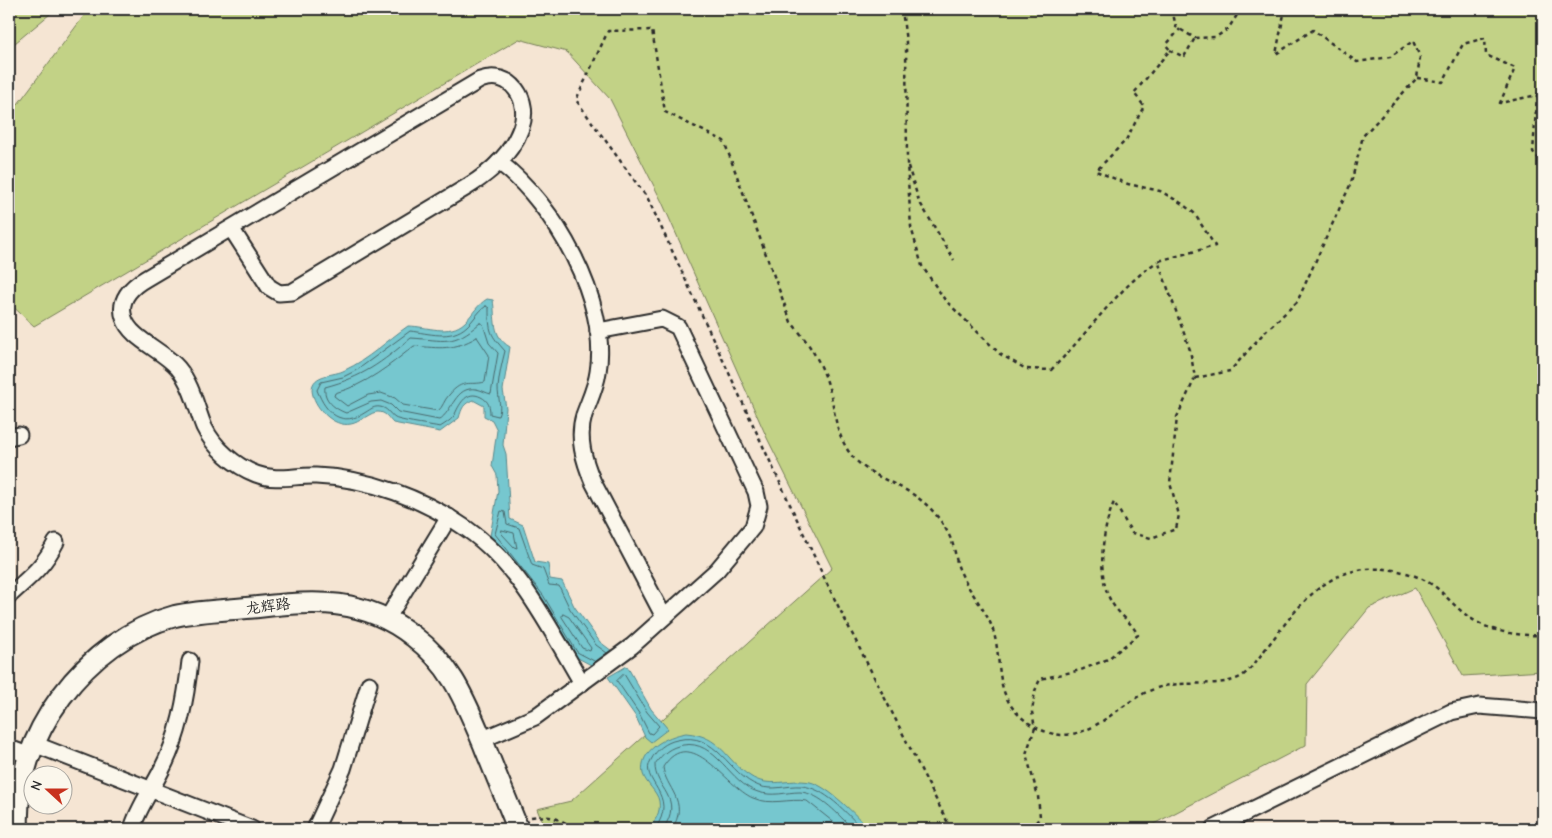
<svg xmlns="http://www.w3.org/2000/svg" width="1552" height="838" font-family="'Comic Neue','LXGW WenKai TC',sans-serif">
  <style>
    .green { fill: #c2d286; stroke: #767e58 }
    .water { fill: #76c7cf; stroke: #58898d }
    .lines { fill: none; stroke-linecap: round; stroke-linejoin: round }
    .shore { stroke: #49696d; stroke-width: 1 }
    .minor-casing { stroke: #2b2b2b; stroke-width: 19 }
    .tertiary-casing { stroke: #2b2b2b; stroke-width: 24 }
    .path { stroke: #2b2b2b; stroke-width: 2.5; stroke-dasharray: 4 4; stroke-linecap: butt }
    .minor { stroke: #fbf7ec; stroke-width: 15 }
    .tertiary { stroke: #fbf7ec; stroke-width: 20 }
    .labels { text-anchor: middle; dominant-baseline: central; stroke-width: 4; stroke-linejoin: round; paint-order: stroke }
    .street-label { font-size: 15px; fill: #2b2b2b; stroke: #fbf7ec }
  </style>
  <rect width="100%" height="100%" fill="#f5e5d3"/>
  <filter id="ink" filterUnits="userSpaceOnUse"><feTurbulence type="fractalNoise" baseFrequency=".02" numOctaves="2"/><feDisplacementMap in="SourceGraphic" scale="10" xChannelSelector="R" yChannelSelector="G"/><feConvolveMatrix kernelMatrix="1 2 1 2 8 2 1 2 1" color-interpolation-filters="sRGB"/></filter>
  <g filter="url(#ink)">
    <g class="green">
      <polygon points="9,9 56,9 9,48"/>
      <polygon points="89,9 1543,9 1543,671 1463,676 1415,588 1369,608 1307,684 1306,745 1144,829 545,829 537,809 571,801 832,568 767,438 662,202 610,99 567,52 519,39 34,326 9,303 9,111 12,112"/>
    </g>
    <g class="water">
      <path d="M 487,299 L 493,300 C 496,318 491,336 510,347 L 503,390 L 506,408 L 503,445 L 506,454 L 510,519 L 523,525 L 535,562 L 548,564 L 550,579 L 562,581 L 574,606 L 600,642 L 616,654 L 595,667 L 574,656 L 520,573 L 490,536 L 498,491 L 497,475 L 492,466 L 497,430 L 492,420 L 484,416 L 484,406 L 473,400 C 463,404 462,408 459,418 L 440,432 L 393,423 C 388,418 386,412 378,412 C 372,411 359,423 351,424 C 333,428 313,406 312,390 C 312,373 335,376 345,370 C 369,359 386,341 408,326 C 427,326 449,337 465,322 C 473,314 477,305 487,299 Z"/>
      <polygon points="627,666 651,709 668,729 651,742 645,737 636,717 608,677"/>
      <path d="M 686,733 C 722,736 724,759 750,776 C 769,789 789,778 810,782 C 828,786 856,815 869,829 L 649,829 C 655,820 661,813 659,801 C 657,791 646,784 643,774 C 638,750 667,736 686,733 Z"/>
    </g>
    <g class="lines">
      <g class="shore">
        <path d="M 486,306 L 489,308 C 489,332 490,334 505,351 C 502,363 499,375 498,388 C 498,398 502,408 498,416 L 490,414 C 490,407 489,401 481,397 C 467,390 460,403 455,414 C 453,419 445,424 440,427 C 431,425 400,421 395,418 C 389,414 388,408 380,407 C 374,406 371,409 366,412 C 342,428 326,414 317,390 L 321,382 L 343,377 L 357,370 L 410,331 C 428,333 451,341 467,326 C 474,320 478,311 486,306 Z"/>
        <path d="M 480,323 L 483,324 L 489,343 L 498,353 L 491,394 C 486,393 482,390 476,389 C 455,386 453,411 439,420 L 398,412 L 391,405 L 381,401 L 371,402 L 346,413 C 335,409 323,400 325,387 C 363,377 381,363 411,338 C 445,340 452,347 480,323 Z"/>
        <path d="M 477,337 L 489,355 L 485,382 C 470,386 463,378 449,395 C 444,400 443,407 438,411 L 403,405 L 395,398 L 381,393 L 368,395 L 347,406 L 334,396 L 335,393 C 366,385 390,365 414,346 C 440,348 453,351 477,337 Z"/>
        <polygon points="502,530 514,533 517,548 514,547 502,534"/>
        <polygon points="563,614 569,617 591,648 590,651 582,648 562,617"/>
        <polyline points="596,662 577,652 543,595 495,534 501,511 505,512 507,524 519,528 532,565 543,569 549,585 559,586 570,609 596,645 607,653"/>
        <polygon points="624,674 647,712 659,726 652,734 649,733 640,715 617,681"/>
        <path d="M 655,829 C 680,794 638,781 651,760 C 656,750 666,742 677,740 C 717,730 728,775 759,786 C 773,791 787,785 801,786 C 824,787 847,813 862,829"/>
        <path d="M 663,829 C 685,797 654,789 655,764 C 662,754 670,747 683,745 C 716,739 730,784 758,792 C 773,797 786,792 800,792 C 821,793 839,816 853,829"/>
        <path d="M 672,829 C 690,801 665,788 663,767 C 691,723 726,787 753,798 C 771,806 789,798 807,801 L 842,829"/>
      </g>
      <g class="minor-casing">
        <g id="minor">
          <path d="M 499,162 C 554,203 610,302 598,372 C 596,387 589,401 584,415 C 577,438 584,461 593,482 L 664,617"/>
          <path d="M 231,228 L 269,287 L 279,293 L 292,292 L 467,187 C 490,173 512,153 521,128 C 531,100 511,69 480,80 L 145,279 C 131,287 118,300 124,318 C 130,339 163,350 178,368 C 192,385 196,407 204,427 C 214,448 235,466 256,474 C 277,482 295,475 316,476 C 369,478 424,499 467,529 C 520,566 550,629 582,683"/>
          <polyline points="9,437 19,435"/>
          <path d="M 9,596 C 30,576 42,569 56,542"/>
          <polyline points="387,619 449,517"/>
          <polyline points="481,740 535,717 632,646 717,570 753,527 759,506 756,492 678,327 662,319 598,331"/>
          <polyline points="34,744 252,829"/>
          <polyline points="9,748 30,756"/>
          <path d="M 132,829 C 138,808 151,791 161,771 C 179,737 186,699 190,661"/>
          <polyline points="315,829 343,769 369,684"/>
          <polyline points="1213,829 1451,712 1479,706 1543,711"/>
        </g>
      </g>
      <g class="tertiary-casing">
        <path id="tertiary" d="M 18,829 C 13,737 86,639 175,616 C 202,610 231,610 258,607 C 315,600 365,598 413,636 C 453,666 465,701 484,745 C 495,773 507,801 518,829"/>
      </g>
      <g class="path">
        <path d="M 902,9 L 906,42 L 907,163 L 911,227 L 922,266 L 945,300 L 1000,354 L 1026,369 L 1051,370 C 1088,334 1115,290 1158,261"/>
        <polyline points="1172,9 1176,27 1195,38 1216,37 1228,29 1241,9"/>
        <polyline points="1170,50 1184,57 1195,38"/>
        <polyline points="1417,78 1443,82 1463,44 1485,38 1486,55 1515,68 1500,103 1537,95 1533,152 1543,163"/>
        <polyline points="1537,95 1543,94"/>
        <polyline points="908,166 919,201 954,260"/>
        <polyline points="1195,378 1230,371 1263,334 1297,302 1351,183 1363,136 1417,78 1420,57 1413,41 1390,57 1357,62 1313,30 1276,54 1285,9"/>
        <path d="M 531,817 C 549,815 561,818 574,829"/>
        <path d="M 951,829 L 828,586 L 648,199 L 576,100 L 608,31 L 652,30 L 665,112 L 724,141 L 791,322 C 809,343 823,364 830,392 C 836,415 834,426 847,449 C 864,477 898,481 922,501 C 935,511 948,529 953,545 C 956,554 956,563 960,571 C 967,587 977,599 985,613 C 1009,651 986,691 1026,721 C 1035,728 1048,734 1061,735 C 1100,735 1122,699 1157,688 C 1184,679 1221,689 1242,676 C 1252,669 1259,657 1267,647 C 1293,614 1319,573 1366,569 C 1391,567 1418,573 1438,589 C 1450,600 1460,612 1475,621 C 1496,633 1520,636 1543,635"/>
        <path d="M 1031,829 L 1040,817 L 1038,796 L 1026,754 L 1035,728 L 1032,712 L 1035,691 L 1040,679 L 1081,670 L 1108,659 L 1138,635 C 1132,623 1122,617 1114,606 C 1095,580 1102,529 1114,502 L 1132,533 L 1151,538 L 1176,529 L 1179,515 L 1170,483 L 1177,417 L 1195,378 L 1190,350 L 1158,261 L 1215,246 L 1194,213 L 1181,203 L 1160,191 L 1128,184 L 1096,171 L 1126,140 L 1144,106 L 1134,93 L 1170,50 L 1166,45 L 1180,29"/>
      </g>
      <use href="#minor" class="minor"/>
      <use href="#tertiary" class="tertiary"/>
    </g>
  </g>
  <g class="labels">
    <g class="street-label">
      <text transform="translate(268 606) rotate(-7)">龙辉路</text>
    </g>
  </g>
  <rect width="1552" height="838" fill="none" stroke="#fbf7ec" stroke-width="30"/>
  <rect x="15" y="15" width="1522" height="808" fill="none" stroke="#2b2b2b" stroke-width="2" filter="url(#ink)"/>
  <g transform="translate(48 790) rotate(291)"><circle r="24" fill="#fbf7ec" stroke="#a8a59f"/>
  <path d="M0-4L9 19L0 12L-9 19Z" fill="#c8321e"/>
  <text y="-8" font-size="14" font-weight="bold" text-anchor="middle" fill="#2b2b2b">N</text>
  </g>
</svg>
